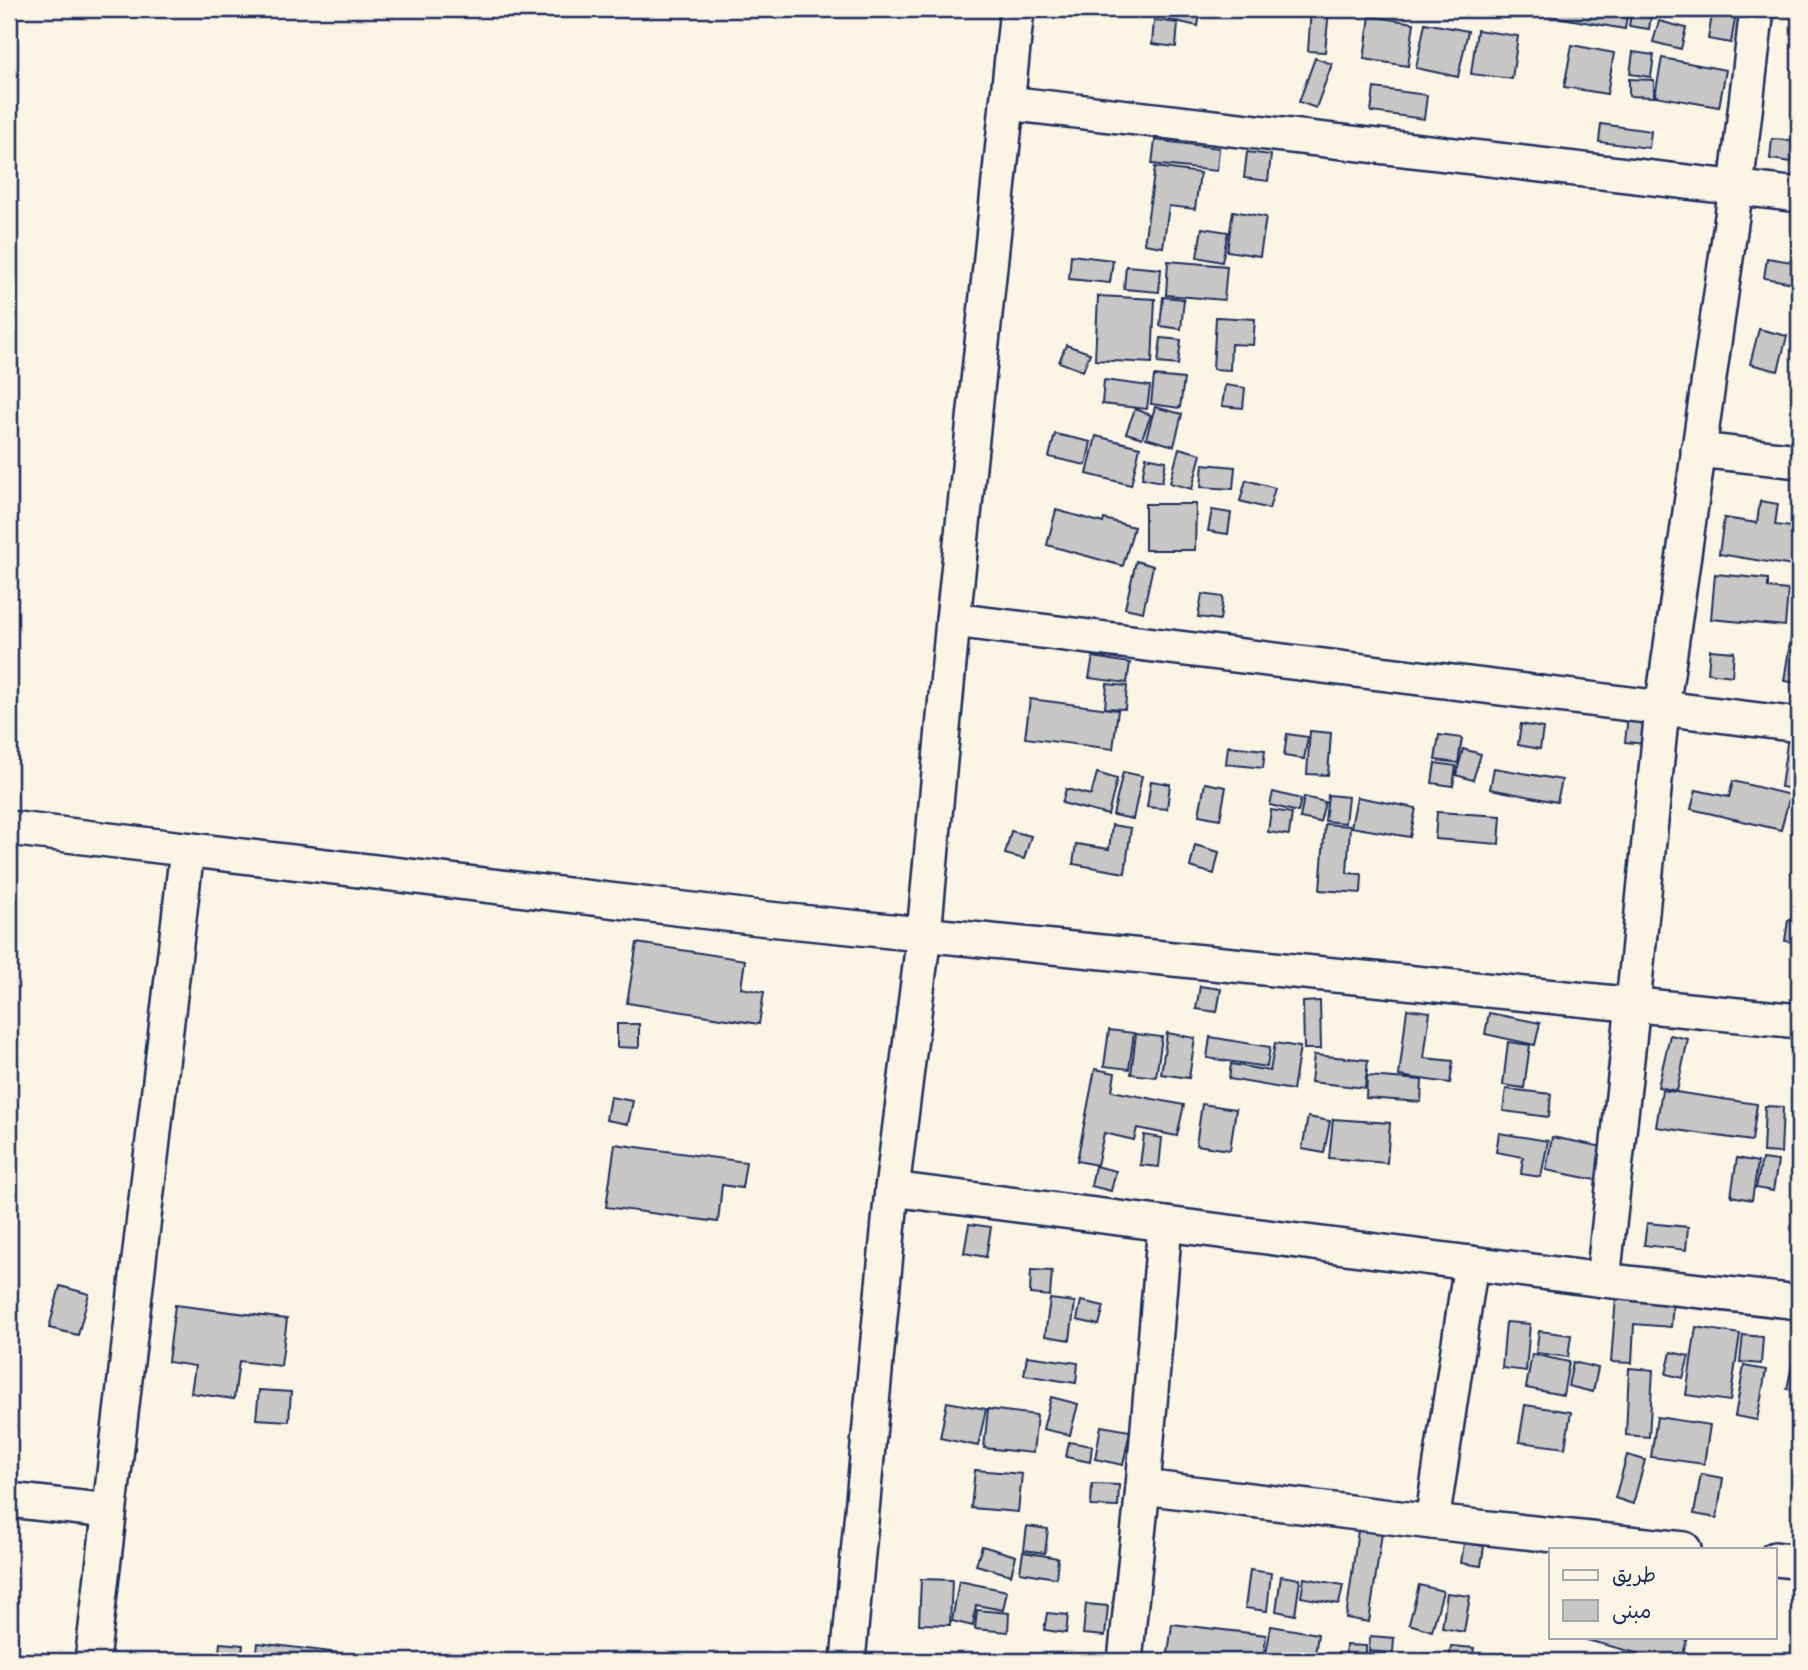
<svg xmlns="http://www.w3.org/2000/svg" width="1808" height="1670" font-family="Itim,'Playpen Sans Arabic',sans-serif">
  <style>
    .building { fill: #c8c7c6; stroke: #1b2f5e; stroke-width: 2 }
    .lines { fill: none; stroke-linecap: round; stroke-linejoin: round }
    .street-casing { stroke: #1b2f5e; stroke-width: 38 }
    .street { stroke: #fcf5e5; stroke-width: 33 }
  </style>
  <rect width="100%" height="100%" fill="#fcf5e5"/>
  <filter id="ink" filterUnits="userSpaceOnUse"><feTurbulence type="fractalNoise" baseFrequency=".0143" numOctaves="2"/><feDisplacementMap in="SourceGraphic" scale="14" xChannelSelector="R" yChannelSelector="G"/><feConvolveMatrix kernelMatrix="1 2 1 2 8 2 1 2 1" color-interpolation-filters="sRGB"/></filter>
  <g filter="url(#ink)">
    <g class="building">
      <polygon points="1121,9 1201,9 1198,26"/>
      <polygon points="1311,9 1329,10 1325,52 1308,51"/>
      <polygon points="1473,9 1518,9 1518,15"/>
      <polygon points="1534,9 1628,9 1625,29 1533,13"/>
      <polygon points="1632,9 1652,10 1649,29 1629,26"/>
      <polygon points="1713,9 1736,13 1731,43 1708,39"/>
      <polygon points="1370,16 1414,23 1408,66 1364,59"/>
      <polygon points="1154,20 1178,23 1176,47 1152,44"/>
      <polygon points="1659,21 1686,28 1681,49 1653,42"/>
      <polygon points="1425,23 1468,31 1458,77 1416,68"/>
      <polygon points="1477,30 1518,36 1512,79 1471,74"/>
      <polygon points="1572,45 1614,53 1607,94 1564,87"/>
      <polygon points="1633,52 1654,55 1651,77 1630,74"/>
      <polygon points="1315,58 1332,64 1316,108 1299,102"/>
      <polygon points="1662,58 1726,70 1719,107 1655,96"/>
      <polygon points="1629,79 1654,80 1654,97 1629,96"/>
      <polygon points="1374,88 1427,95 1424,119 1371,112"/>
      <polygon points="1601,124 1651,131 1649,148 1599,142"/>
      <polygon points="1772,139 1794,141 1792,162 1770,159"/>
      <polygon points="1155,140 1219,148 1217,171 1152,164"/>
      <polygon points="1247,152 1271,155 1268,181 1244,178"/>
      <polygon points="1155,167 1200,173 1195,209 1169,206 1163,247 1144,244"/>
      <polygon points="1233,211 1266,217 1260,256 1227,251"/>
      <polygon points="1202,228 1228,232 1222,262 1197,257"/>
      <polygon points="1071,255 1113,260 1110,283 1069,279"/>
      <polygon points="1767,258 1799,263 1799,284 1764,278"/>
      <polygon points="1168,261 1227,266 1224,300 1166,295"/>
      <polygon points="1126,266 1161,269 1159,292 1124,289"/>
      <polygon points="1797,285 1799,286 1799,304 1794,304"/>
      <polygon points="1098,296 1155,299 1152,363 1095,360"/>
      <polygon points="1163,297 1184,299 1181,329 1160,326"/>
      <polygon points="1216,317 1255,319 1253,345 1231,344 1230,370 1213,369"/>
      <polygon points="1759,329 1787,336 1778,371 1750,364"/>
      <polygon points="1161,338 1181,340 1178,365 1158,363"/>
      <polygon points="1066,345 1090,353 1083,371 1059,362"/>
      <polygon points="1154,376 1184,379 1180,408 1151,404"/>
      <polygon points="1104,380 1150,386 1147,409 1102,404"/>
      <polygon points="1225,385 1245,388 1243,408 1222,406"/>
      <polygon points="1155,407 1182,414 1174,446 1146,438"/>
      <polygon points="1135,409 1151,415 1142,438 1126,433"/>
      <polygon points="1055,434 1091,442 1086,465 1049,457"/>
      <polygon points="1096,436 1140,447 1131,485 1087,474"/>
      <polygon points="1179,448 1201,454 1192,489 1170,483"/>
      <polygon points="1146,457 1166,461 1162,482 1142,478"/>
      <polygon points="1203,464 1235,467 1233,489 1201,487"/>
      <polygon points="1246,480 1275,488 1269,509 1240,501"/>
      <polygon points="1760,501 1778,504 1775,525 1799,528 1799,567 1719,554 1724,518 1757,523"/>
      <polygon points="1145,504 1196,504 1195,550 1145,550"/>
      <polygon points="1056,510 1103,523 1104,519 1134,527 1123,566 1047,545"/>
      <polygon points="1212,510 1231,513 1228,534 1208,531"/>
      <polygon points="1136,561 1153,566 1143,612 1125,608"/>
      <polygon points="1715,574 1768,579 1768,588 1788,590 1785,626 1711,619"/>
      <polygon points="1797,589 1799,590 1799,611 1796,611"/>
      <polygon points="1202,594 1223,597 1220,620 1198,617"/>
      <polygon points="1792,630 1799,631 1799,683 1784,681"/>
      <polygon points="1710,650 1734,652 1732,676 1708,673"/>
      <polygon points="1093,657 1130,663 1127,683 1089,678"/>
      <polygon points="1107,684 1127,686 1125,709 1105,708"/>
      <polygon points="1030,699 1118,710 1113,749 1025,738"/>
      <polygon points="1628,716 1648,718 1646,744 1625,742"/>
      <polygon points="1521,724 1543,728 1540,749 1518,745"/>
      <polygon points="1310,731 1331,733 1328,775 1307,774"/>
      <polygon points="1287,734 1308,737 1304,759 1284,756"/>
      <polygon points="1439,735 1462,738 1458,763 1435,760"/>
      <polygon points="1788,736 1799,737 1799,790 1781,787"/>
      <polygon points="1228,746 1265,750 1263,768 1226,764"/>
      <polygon points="1463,749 1481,754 1473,780 1456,775"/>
      <polygon points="1435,763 1456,766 1453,786 1432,783"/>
      <polygon points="1494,768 1562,780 1557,802 1490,789"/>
      <polygon points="1123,772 1142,776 1133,819 1113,815"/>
      <polygon points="1097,773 1117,779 1108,815 1062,803 1066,789 1091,795"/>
      <polygon points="1151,781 1170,784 1167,809 1147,807"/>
      <polygon points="1733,781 1790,795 1781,830 1691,809 1696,790 1729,797"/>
      <polygon points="1205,783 1226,787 1220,819 1199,815"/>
      <polygon points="1273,792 1301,799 1298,812 1270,805"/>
      <polygon points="1328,795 1348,797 1345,823 1325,821"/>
      <polygon points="1304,797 1325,802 1320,822 1300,818"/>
      <polygon points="1357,797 1416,808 1410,837 1351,827"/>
      <polygon points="1271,810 1292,813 1289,835 1268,832"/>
      <polygon points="1437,812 1501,816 1499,844 1435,839"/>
      <polygon points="1325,824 1350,826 1347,873 1362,874 1361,893 1320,890"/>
      <polygon points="1112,825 1131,828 1125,873 1073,864 1076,844 1109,849"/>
      <polygon points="1011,831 1031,836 1024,859 1005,854"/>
      <polygon points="1195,845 1219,852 1214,874 1190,867"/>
      <polygon points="1788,920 1799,921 1799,943 1785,941"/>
      <polygon points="637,943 745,960 741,988 764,992 759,1024 627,1003"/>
      <polygon points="1200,986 1221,989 1217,1012 1196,1009"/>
      <polygon points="1320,1001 1321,1049 1304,1049 1303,1002"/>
      <polygon points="1407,1009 1430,1012 1424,1058 1453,1061 1450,1083 1399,1076"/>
      <polygon points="1489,1013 1540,1023 1535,1045 1485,1034"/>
      <polygon points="617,1024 639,1024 639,1048 617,1047"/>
      <polygon points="1109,1030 1134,1033 1129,1069 1104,1066"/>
      <polygon points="1167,1033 1195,1038 1189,1078 1161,1074"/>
      <polygon points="1136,1034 1162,1037 1156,1077 1131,1074"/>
      <polygon points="1670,1035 1688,1039 1677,1091 1658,1087"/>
      <polygon points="1210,1037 1270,1047 1267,1067 1207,1058"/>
      <polygon points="1508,1042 1530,1045 1524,1088 1503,1085"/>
      <polygon points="1275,1043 1300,1047 1293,1090 1229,1079 1231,1064 1270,1071"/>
      <polygon points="1314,1055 1368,1060 1365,1088 1311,1082"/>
      <polygon points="1095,1069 1115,1073 1112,1091 1184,1105 1177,1136 1137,1128 1134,1140 1104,1133 1097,1165 1077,1161"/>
      <polygon points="1367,1076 1422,1080 1421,1102 1366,1098"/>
      <polygon points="1506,1089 1551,1094 1549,1117 1503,1111"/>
      <polygon points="1662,1090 1757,1104 1752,1141 1656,1127"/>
      <polygon points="610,1097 633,1101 628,1124 606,1120"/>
      <polygon points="1202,1104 1236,1109 1230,1150 1196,1145"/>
      <polygon points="1765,1106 1783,1107 1781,1153 1763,1152"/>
      <polygon points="1308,1117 1330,1121 1324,1153 1302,1149"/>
      <polygon points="1333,1119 1390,1123 1387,1163 1329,1158"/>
      <polygon points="1499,1133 1548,1141 1541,1177 1521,1174 1523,1157 1496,1152"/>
      <polygon points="1144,1135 1162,1138 1159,1167 1140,1165"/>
      <polygon points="1552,1137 1603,1147 1596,1180 1546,1170"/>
      <polygon points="615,1144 746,1162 742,1188 722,1185 718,1222 606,1207"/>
      <polygon points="1737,1158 1758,1162 1752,1200 1731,1196"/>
      <polygon points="1762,1159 1778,1161 1773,1191 1756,1188"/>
      <polygon points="1095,1166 1116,1171 1111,1191 1091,1186"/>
      <polygon points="1647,1223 1688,1227 1686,1250 1644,1245"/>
      <polygon points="969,1224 991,1227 986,1257 964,1253"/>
      <polygon points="1031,1270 1052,1271 1050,1296 1030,1294"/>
      <polygon points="60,1286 89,1294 78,1335 49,1328"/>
      <polygon points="1616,1297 1673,1302 1671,1327 1634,1324 1632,1363 1611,1362"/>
      <polygon points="1050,1299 1075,1302 1070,1340 1045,1336"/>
      <polygon points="1081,1301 1104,1306 1099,1325 1077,1320"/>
      <polygon points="175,1305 287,1319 281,1366 239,1361 234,1399 191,1393 195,1366 168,1362"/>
      <polygon points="1506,1322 1530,1324 1526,1371 1502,1368"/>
      <polygon points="1696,1327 1740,1334 1730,1401 1686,1395"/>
      <polygon points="1539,1331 1571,1335 1568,1357 1536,1353"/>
      <polygon points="1743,1335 1763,1337 1761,1364 1740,1362"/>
      <polygon points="1671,1352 1689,1356 1683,1378 1666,1374"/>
      <polygon points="1532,1354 1569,1362 1563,1395 1526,1388"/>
      <polygon points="1027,1356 1078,1363 1076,1383 1024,1375"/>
      <polygon points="1573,1362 1598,1368 1593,1392 1568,1386"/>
      <polygon points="1792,1365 1799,1366 1799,1391 1787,1389"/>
      <polygon points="1744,1366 1766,1370 1757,1420 1735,1416"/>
      <polygon points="1629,1368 1653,1370 1649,1437 1626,1435"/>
      <polygon points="259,1390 291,1392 289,1421 256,1419"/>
      <polygon points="1051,1397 1078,1404 1070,1435 1043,1429"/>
      <polygon points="947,1402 986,1409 978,1446 940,1438"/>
      <polygon points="1525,1405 1571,1412 1565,1448 1519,1442"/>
      <polygon points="988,1409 1037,1415 1033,1453 984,1448"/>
      <polygon points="1657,1417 1710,1425 1704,1464 1651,1457"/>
      <polygon points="1101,1426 1130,1431 1123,1465 1095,1459"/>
      <polygon points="1069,1442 1092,1446 1090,1462 1066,1457"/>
      <polygon points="1627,1455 1645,1460 1633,1504 1615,1498"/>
      <polygon points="975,1470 1022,1474 1018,1512 971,1508"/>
      <polygon points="1701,1474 1723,1478 1717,1518 1694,1514"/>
      <polygon points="1092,1484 1119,1485 1118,1507 1091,1506"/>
      <polygon points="1027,1526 1048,1529 1045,1553 1024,1550"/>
      <polygon points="1358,1530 1382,1533 1369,1622 1346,1618"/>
      <polygon points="1464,1543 1484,1546 1481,1566 1461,1563"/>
      <polygon points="982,1546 1016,1556 1011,1575 976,1565"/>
      <polygon points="1023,1552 1058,1558 1056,1578 1020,1572"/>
      <polygon points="1250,1570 1271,1573 1267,1611 1245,1608"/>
      <polygon points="1281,1576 1300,1579 1295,1615 1276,1611"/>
      <polygon points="1304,1578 1343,1585 1339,1604 1301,1597"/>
      <polygon points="921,1579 952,1580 950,1625 919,1624"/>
      <polygon points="959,1581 1007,1591 1003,1610 976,1605 973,1626 952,1621"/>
      <polygon points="1419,1585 1443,1591 1432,1631 1409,1624"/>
      <polygon points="1447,1593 1470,1596 1464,1632 1442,1628"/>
      <polygon points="1086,1604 1108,1606 1105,1636 1083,1634"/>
      <polygon points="977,1610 1009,1613 1008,1632 975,1629"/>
      <polygon points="1047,1613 1068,1615 1066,1633 1044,1630"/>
      <polygon points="1172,1624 1266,1635 1263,1661 1167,1661"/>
      <polygon points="1271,1626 1318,1634 1314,1661 1265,1660"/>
      <polygon points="1370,1636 1394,1638 1393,1653 1369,1651"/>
      <polygon points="1580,1637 1674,1637 1687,1640 1681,1661 1667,1661 1579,1638"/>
      <polygon points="220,1643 243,1645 241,1661 218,1661"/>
      <polygon points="258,1643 348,1654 347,1661 256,1661"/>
      <polygon points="1346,1645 1366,1646 1366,1661 1345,1661"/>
      <polygon points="1451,1646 1474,1648 1472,1661 1449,1661"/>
      <polygon points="1370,1654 1395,1658 1395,1661 1369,1661"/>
      <polygon points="1484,1655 1533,1661 1483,1661"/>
    </g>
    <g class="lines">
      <g class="street-casing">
        <g id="street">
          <polyline points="1007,103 1799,195"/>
          <polyline points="1698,450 1799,461"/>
          <polyline points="953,620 1799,725"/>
          <polyline points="9,828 759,918 1799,1021"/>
          <polyline points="892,1189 1603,1280 1799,1302"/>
          <polyline points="1603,1280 1633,1004 1662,709 1736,188 1757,9"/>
          <polyline points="1143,1487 1165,1224"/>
          <polyline points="9,1500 109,1511"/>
          <polyline points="1432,1522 1471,1263"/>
          <polyline points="1775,1559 1799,1562"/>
          <polyline points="92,1661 187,850"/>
          <polyline points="848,1661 892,1189 924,934 953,620 1017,9"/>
          <polyline points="1125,1661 1143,1487 1432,1522 1684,1549"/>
        </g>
      </g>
      <use href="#street" class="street"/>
    </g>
  </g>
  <rect width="1808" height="1670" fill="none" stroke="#fcf5e5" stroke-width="35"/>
  <rect x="18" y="18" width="1773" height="1635" fill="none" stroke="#1b2f5e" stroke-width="2.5" filter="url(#ink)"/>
  <rect x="1549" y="1548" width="228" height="91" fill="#fcf5e5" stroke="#a2a6af" stroke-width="2"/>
  <rect x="1563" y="1570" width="35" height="10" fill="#fcf5e5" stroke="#a2a6af" stroke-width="2"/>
  <text x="1612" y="1582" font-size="21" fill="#1b2f5e">طريق</text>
  <rect x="1563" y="1600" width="35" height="21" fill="#c8c7c6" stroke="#a2a6af" stroke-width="2"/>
  <text x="1612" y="1618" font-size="21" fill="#1b2f5e">مبنى</text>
</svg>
